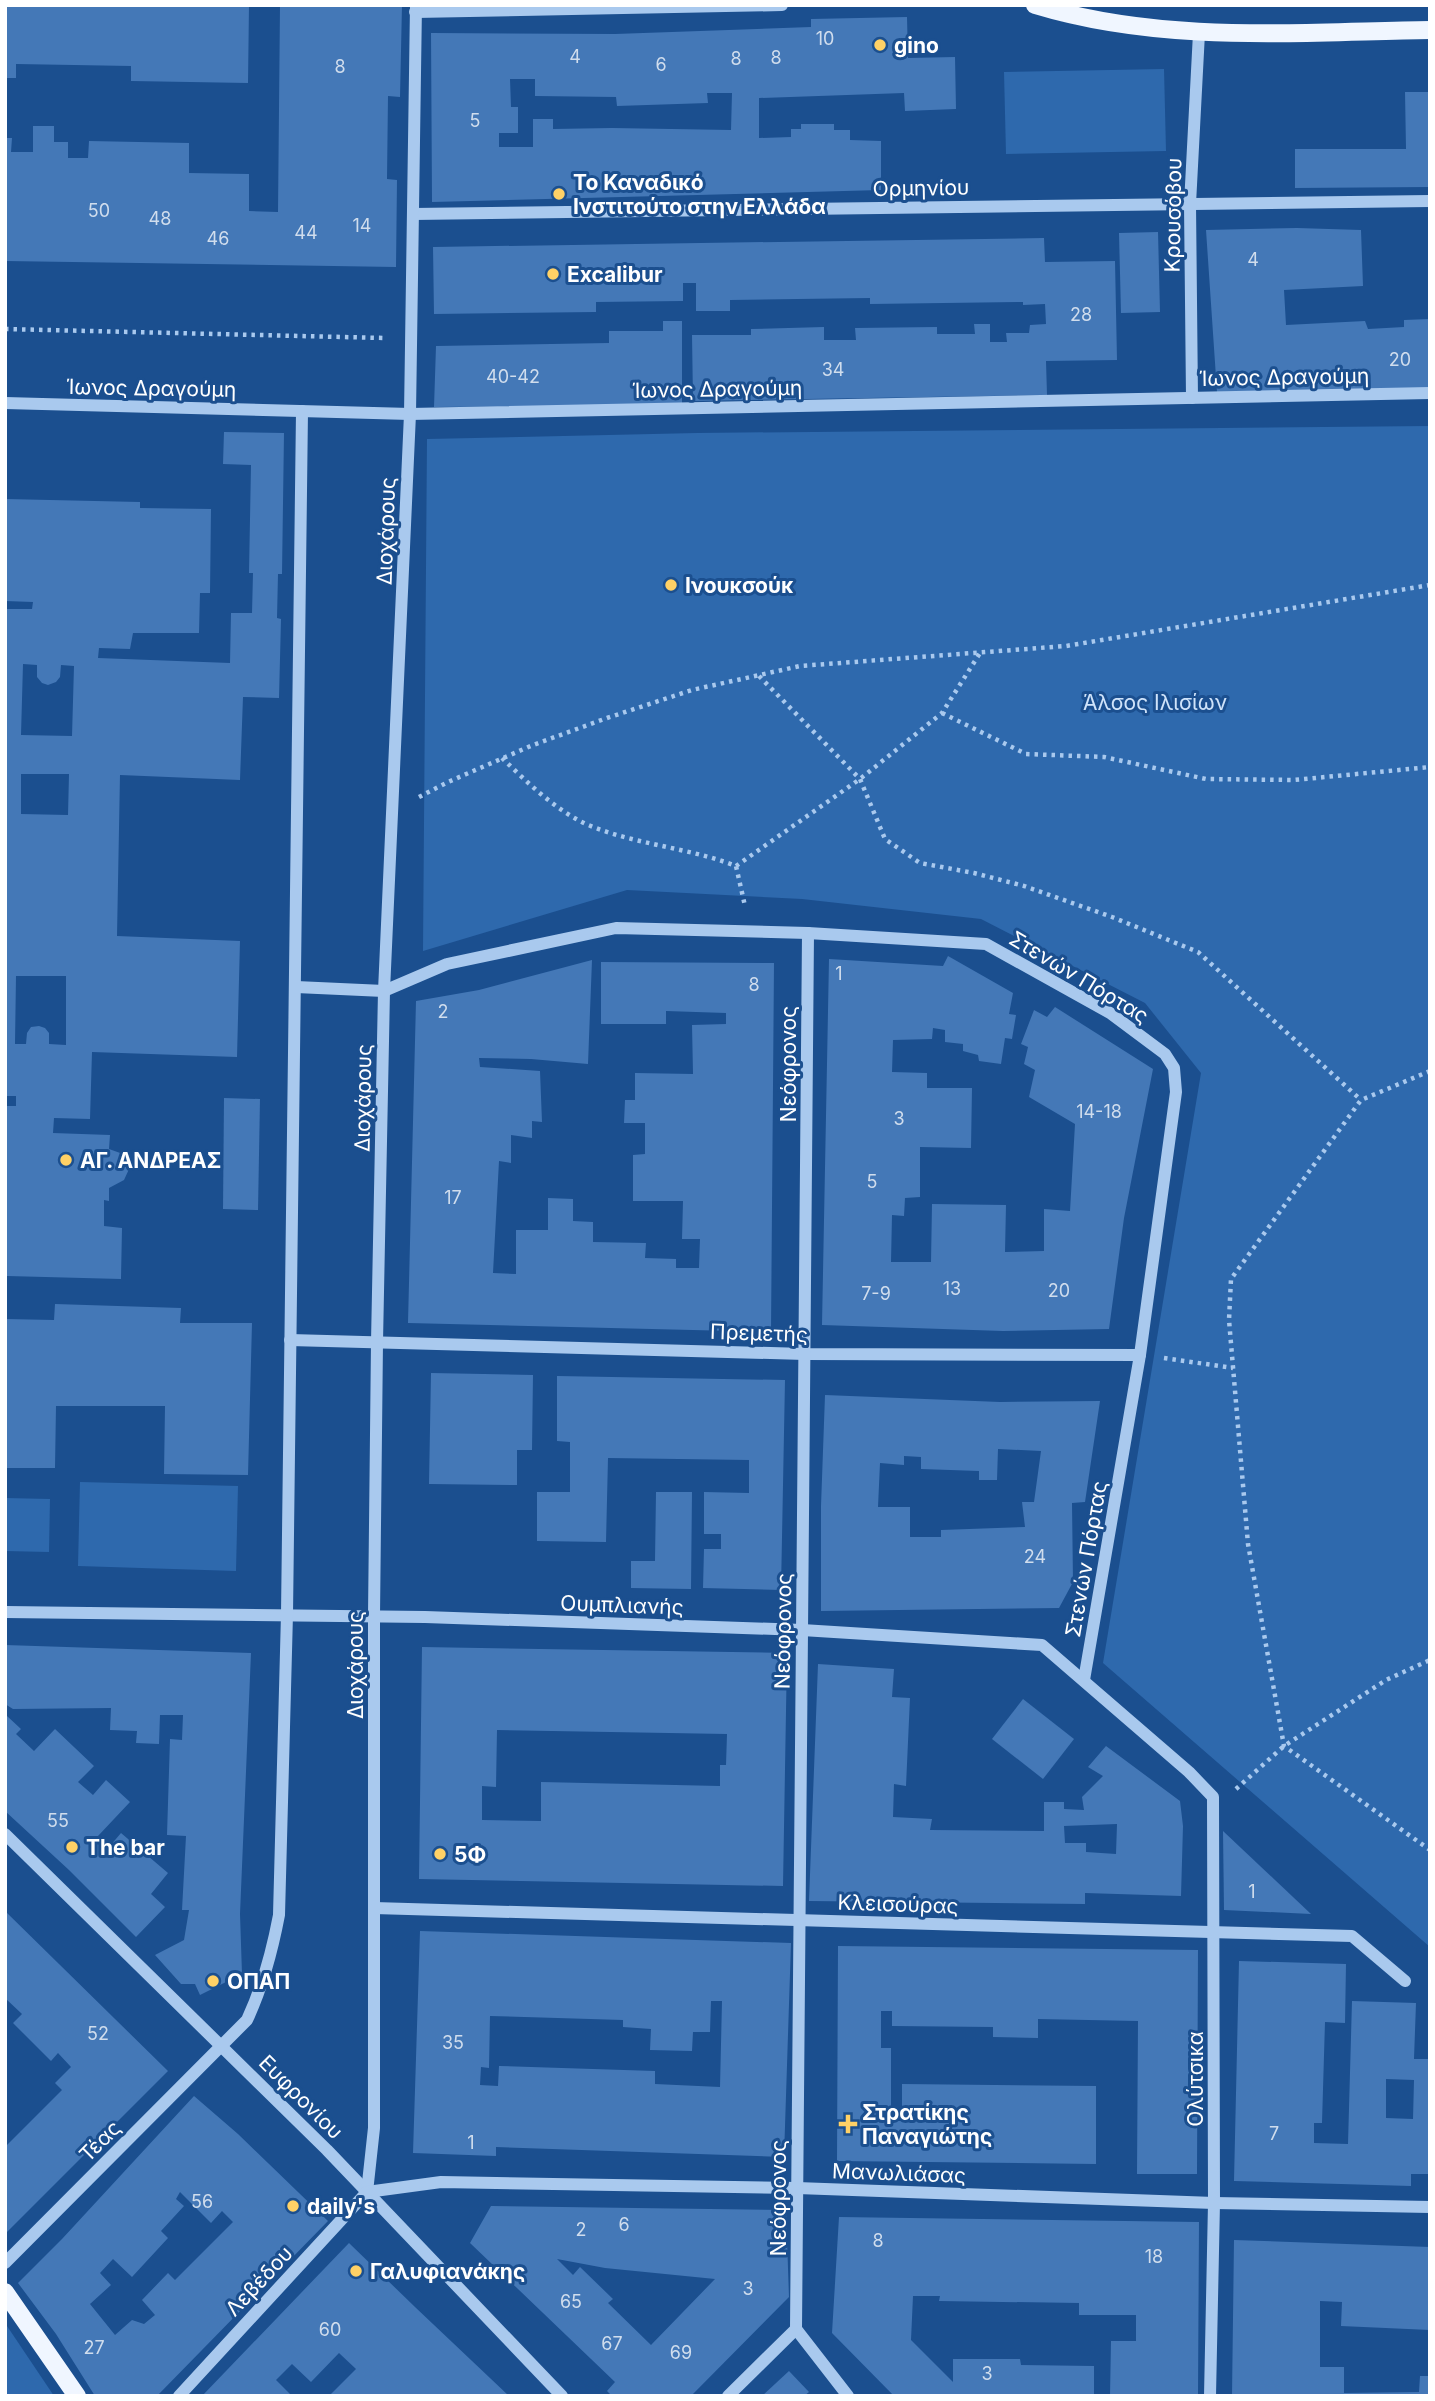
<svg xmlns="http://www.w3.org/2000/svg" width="1435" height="2401" font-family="Inter,sans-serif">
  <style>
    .green { fill: #2e69ad }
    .building { fill: #4478b7; fill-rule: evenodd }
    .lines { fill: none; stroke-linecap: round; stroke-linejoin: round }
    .path { stroke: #a9c9ee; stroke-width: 4.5; stroke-dasharray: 3.5 5; stroke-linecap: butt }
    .minor { stroke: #a9c9ee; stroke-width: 12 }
    .major { stroke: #f0f6ff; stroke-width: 18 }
    .poi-dot { fill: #ffd166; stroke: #1b4f8f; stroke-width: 2.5 }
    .labels { text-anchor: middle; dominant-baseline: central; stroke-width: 6; stroke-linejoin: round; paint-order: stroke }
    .number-label { font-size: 18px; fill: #d0dded }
    .poi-label { font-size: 21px; font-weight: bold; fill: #fff; stroke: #1b4f8f; text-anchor: start }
    .street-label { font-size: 21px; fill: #fff; stroke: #1b4f8f }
    .park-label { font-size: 21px; fill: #cfe3fa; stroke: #1b4f8f }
  </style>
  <rect width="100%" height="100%" fill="#1b4f8f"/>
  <g class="green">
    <polygon points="1164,69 1166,151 1006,154 1004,72"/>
    <polygon points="1430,426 1430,1947 1103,1663 1201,1073 1145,1003 981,919 802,899 627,890 423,951 427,439 697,433"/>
    <polygon points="80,1482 238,1486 236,1571 78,1566"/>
    <polygon points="5,1498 50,1499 49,1552 5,1551"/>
    <polygon points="5,2323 54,2396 5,2396"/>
  </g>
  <g class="building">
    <polygon points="5,5 249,5 248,83 131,81 131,66 16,64 16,78 5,78"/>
    <polygon points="280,5 402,5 400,97 388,96 387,179 397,180 396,267 5,261 5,138 12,138 11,152 33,152 33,126 54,126 54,142 68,142 68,158 88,158 89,141 189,143 189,173 249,174 249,211 278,212"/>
    <path d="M 907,17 L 908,58 L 955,57 L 956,109 L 905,111 L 904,93 L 759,98 L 759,138 L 791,137 L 791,129 L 801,129 L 801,124 L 834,124 L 834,130 L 850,130 L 850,140 L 881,141 L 881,190 L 432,202 L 431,33 L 615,34 L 811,27 L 811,19 ZM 510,79 L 535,79 L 535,96 L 616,97 L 617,106 L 708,103 L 707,93 L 732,93 L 731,130 L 612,128 L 553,129 L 553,119 L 533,119 L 533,147 L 499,147 L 499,133 L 518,133 L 518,107 L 511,107 Z"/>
    <polygon points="1405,92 1430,92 1430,187 1295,188 1295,149 1406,149"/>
    <polygon points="1297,228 1361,230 1363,286 1284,290 1286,325 1365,321 1368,329 1404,327 1404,320 1430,319 1430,388 1217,392 1206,230"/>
    <polygon points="1158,232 1160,312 1121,313 1119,233"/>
    <polygon points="1044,238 1045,262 1115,261 1117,360 1046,361 1047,395 693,401 692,335 751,335 751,329 824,327 824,340 856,340 855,328 937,327 937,334 975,334 974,324 990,324 990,342 1007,342 1006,333 1029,333 1030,325 1046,324 1045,304 1023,305 1023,302 870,304 870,298 730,300 730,311 696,311 696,283 683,283 683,301 596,302 596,312 434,314 433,247"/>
    <polygon points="663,321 682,321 682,405 434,407 436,346 609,343 609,331 663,331"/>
    <path d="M 224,432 L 284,433 L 282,574 L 278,574 L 277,618 L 281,619 L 279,698 L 243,697 L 240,780 L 120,775 L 117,936 L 240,941 L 237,1057 L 92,1052 L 90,1119 L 54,1118 L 53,1133 L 110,1135 L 109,1149 L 123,1154 L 130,1167 L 124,1180 L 109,1188 L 109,1201 L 104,1200 L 104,1226 L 122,1228 L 121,1279 L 7,1276 L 5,1106 L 16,1106 L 16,1096 L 5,1096 L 5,609 L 32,609 L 33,602 L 5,601 L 5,499 L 140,502 L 140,508 L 211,509 L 210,593 L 200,593 L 199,633 L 133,633 L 130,649 L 99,648 L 98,658 L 230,663 L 231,613 L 252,613 L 253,573 L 249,573 L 251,465 L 223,464 ZM 23,664 L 37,665 L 37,677 L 42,683 L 48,685 L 56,682 L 60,677 L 61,665 L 74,666 L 72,736 L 21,735 ZM 21,774 L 69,774 L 68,815 L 21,814 ZM 16,976 L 66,976 L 66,1045 L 49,1044 L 49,1033 L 45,1028 L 39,1026 L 31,1027 L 27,1033 L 26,1044 L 15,1044 Z"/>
    <polygon points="948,956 1013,993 1009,1014 1016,1015 1012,1039 1005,1038 1001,1064 979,1061 978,1055 963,1051 963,1044 945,1042 945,1030 933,1028 932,1039 893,1040 892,1072 927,1073 927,1088 972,1088 971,1148 920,1147 920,1197 905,1198 904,1216 892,1215 891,1262 931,1262 932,1204 1006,1205 1005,1252 1044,1251 1044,1209 1070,1211 1075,1124 1029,1097 1035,1070 1024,1064 1028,1047 1021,1044 1034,1010 1047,1017 1055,1007 1153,1069 1124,1218 1109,1329 1003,1331 822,1325 829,959 943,966"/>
    <polygon points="592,960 588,1064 531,1059 479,1058 480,1067 540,1071 542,1122 532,1121 532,1138 511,1135 511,1163 499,1161 493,1273 516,1274 516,1230 548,1230 548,1198 573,1199 573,1221 593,1222 593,1242 646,1243 645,1258 676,1259 676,1268 699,1268 700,1239 682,1239 683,1201 633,1201 633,1155 645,1154 645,1123 624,1123 625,1100 635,1100 635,1073 693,1074 692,1025 726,1024 726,1013 666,1011 666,1024 601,1024 601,962 774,963 771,1332 408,1323 416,1001 479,990"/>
    <polygon points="224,1098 260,1099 258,1210 223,1209"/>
    <polygon points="55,1304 181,1308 180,1323 252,1323 248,1475 164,1474 165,1406 56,1406 55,1468 5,1468 5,1319 54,1320"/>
    <polygon points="431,1373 533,1375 532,1450 517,1450 517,1485 429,1484"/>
    <polygon points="557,1376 785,1380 781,1590 703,1588 704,1549 721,1549 721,1534 704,1534 704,1492 749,1493 749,1460 608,1458 606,1542 537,1541 537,1492 570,1492 570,1442 557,1441"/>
    <path d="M 825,1395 L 1000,1402 L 1100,1401 L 1085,1502 L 1072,1503 L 1073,1582 L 1059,1608 L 821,1611 L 821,1506 ZM 998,1449 L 1041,1451 L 1034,1502 L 1022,1502 L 1025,1527 L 941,1530 L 941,1537 L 910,1537 L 910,1507 L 878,1507 L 880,1463 L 904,1465 L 904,1456 L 921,1457 L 921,1469 L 979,1471 L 979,1480 L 997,1480 Z"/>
    <polygon points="656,1492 692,1492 691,1589 631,1588 631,1561 655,1561"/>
    <polygon points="5,1645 251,1653 240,1914 242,1974 200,1995 195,1984 181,1984 155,1955 184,1940 189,1910 182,1910 186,1836 167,1835 170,1739 182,1740 183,1715 160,1715 159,1744 136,1743 137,1731 110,1730 111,1708 13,1709 5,1704"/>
    <path d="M 422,1647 L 787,1653 L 783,1886 L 419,1879 ZM 497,1730 L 727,1734 L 726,1765 L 720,1765 L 720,1786 L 541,1782 L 541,1821 L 482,1820 L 482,1786 L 496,1787 Z"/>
    <path d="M 818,1664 L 894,1669 L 892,1697 L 910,1698 L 906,1786 L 894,1784 L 893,1817 L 932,1819 L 930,1830 L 1044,1831 L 1044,1802 L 1064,1802 L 1064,1809 L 1084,1810 L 1082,1797 L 1103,1776 L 1088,1767 L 1106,1746 L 1180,1801 L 1183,1826 L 1181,1896 L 1085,1893 L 1085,1904 L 809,1901 ZM 1117,1824 L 1116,1854 L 1086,1852 L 1086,1843 L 1065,1843 L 1064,1826 Z"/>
    <polygon points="1023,1699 1074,1739 1043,1779 992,1739"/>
    <polygon points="7,1716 21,1729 16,1734 34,1751 55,1729 94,1766 78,1782 93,1795 106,1780 130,1802 98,1836 110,1846 121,1833 168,1873 151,1894 165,1907 136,1937 69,1870 5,1811"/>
    <polygon points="1223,1831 1311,1914 1224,1910"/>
    <polygon points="5,1911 168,2071 5,2234 5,2147 62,2090 55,2083 71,2067 58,2053 51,2061 13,2023 22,2014 5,1998"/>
    <path d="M 420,1931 L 791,1943 L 784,2157 L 496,2147 L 496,2156 L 413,2153 ZM 711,2001 L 722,2001 L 720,2087 L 655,2084 L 655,2071 L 499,2066 L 498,2086 L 480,2085 L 481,2067 L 489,2068 L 490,2016 L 623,2020 L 623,2027 L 651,2029 L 650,2050 L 692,2051 L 693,2032 L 710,2032 Z"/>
    <polygon points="838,1946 1198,1950 1197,2174 1137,2174 1138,2021 1038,2019 1038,2038 993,2037 993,2027 892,2026 892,2011 881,2011 881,2048 891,2048 891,2121 902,2121 902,2084 1096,2086 1096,2164 837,2161"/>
    <path d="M 1239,1961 L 1346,1964 L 1345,2023 L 1325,2022 L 1322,2123 L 1314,2123 L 1314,2143 L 1348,2144 L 1352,2001 L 1416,2003 L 1414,2059 L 1430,2059 L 1430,2174 L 1411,2174 L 1411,2186 L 1234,2181 ZM 1386,2079 L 1414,2080 L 1413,2119 L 1386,2118 Z"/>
    <path d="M 194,2096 L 238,2134 L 328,2221 L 157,2396 L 95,2396 L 56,2334 L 18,2283 L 62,2239 ZM 180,2192 L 211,2223 L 222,2211 L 233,2222 L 175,2280 L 168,2273 L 142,2300 L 155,2315 L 144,2324 L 132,2320 L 115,2335 L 90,2304 L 111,2285 L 100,2273 L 113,2259 L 132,2277 L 168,2238 L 161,2231 L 184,2206 L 176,2199 Z"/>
    <path d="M 491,2206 L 786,2210 L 789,2297 L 691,2396 L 612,2396 L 607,2391 L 615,2382 L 470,2243 ZM 557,2259 L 605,2268 L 715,2279 L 651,2345 L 608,2303 L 613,2299 L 580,2267 L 573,2275 Z"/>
    <polygon points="839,2217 1199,2222 1198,2396 1110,2396 1111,2341 1136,2341 1136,2315 1079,2315 1079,2303 939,2301 940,2296 913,2296 911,2340 953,2382 953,2359 1020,2359 1021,2365 1094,2366 1094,2396 894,2396 832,2333"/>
    <polygon points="1234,2240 1430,2247 1430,2330 1341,2326 1342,2302 1320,2301 1320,2367 1344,2367 1344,2393 1419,2392 1420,2376 1430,2376 1430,2396 1232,2396"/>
    <polygon points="349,2243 415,2307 509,2396 329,2396 356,2369 339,2353 311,2382 292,2364 276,2380 292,2396 202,2396"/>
    <polygon points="789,2371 809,2392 804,2396 762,2396"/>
  </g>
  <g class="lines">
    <g class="path">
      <polyline points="5,329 385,338"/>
      <polyline points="759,676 860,779 885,839 920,863 974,873 1024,886 1112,917 1198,952 1361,1100"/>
      <polyline points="942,713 1026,754 1104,757 1206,779 1294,780 1430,767"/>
      <path d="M 502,758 C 527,782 554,809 586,824 C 635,845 687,847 736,866 L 745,906"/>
      <polyline points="419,797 448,782 533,745 607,718 692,690 800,666 1066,646 1430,585"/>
      <polyline points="736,866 860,779 942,713 980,653"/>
      <polyline points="1430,1071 1361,1100 1231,1279 1229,1320 1248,1544 1284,1746 1430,1850"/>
      <polyline points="1164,1358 1233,1368"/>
      <polyline points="1236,1789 1284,1746 1386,1680 1430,1660"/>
    </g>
    <g class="minor">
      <polyline points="415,12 782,5"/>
      <polyline points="413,214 1430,201"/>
      <polyline points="1192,398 1190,204 1199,33"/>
      <polyline points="5,403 410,414 1430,393"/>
      <polyline points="296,987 384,991 447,964 616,928 808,933 986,944 1110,1013 1165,1054 1174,1068 1176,1092 1140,1355 1084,1680"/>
      <polyline points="290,1340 805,1354 1140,1355"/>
      <polyline points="5,1612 425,1617 802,1630 1042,1645 1189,1772 1213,1797 1214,2203 1210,2396"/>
      <polyline points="5,1834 327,2150 562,2396"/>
      <polyline points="374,1908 1352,1936 1405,1981"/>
      <polyline points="367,2192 374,2128 374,1616 377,1342 384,991 410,414 416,5"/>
      <polyline points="367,2192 441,2182 797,2188 1214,2203 1430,2207"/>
      <path d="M 5,2263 L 247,2020 C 263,1986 272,1952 279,1915 L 287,1614 L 302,411"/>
      <polyline points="796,2329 808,933"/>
      <polyline points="796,2329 848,2396"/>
      <polyline points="179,2396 367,2192"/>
      <polyline points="728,2396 796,2329"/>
    </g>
    <g class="major">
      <path d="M 1035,5 C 1163,44 1298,32 1430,30"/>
      <polyline points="5,2292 77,2396"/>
    </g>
  </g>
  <g class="poi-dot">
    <circle cx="880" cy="45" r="7"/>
    <circle cx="559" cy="194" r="7"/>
    <circle cx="553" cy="274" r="7"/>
    <circle cx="671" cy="585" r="7"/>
    <circle cx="66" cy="1160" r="7"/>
    <circle cx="72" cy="1847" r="7"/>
    <circle cx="440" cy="1854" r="7"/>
    <circle cx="213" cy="1981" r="7"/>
    <path d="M844.5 2113.5h7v7h7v7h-7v7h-7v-7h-7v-7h7z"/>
    <circle cx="293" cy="2206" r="7"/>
    <circle cx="356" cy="2271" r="7"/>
  </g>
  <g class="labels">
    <g class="number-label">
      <text x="825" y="38">10</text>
      <text x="575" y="56">4</text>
      <text x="776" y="57">8</text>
      <text x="736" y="58">8</text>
      <text x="661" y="64">6</text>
      <text x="340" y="66">8</text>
      <text x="475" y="120">5</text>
      <text x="99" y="210">50</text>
      <text x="160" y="218">48</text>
      <text x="362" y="225">14</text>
      <text x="306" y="232">44</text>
      <text x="218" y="238">46</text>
      <text x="1253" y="259">4</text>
      <text x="1081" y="314">28</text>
      <text x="1400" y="359">20</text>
      <text x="833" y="369">34</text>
      <text x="513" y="376">40-42</text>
      <text x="839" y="973">1</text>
      <text x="754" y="984">8</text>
      <text x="443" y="1011">2</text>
      <text x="1099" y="1111">14-18</text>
      <text x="899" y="1118">3</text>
      <text x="872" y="1181">5</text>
      <text x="453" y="1197">17</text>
      <text x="952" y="1288">13</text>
      <text x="1059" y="1290">20</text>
      <text x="876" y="1293">7-9</text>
      <text x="1035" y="1556">24</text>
      <text x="58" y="1820">55</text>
      <text x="1252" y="1891">1</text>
      <text x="98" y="2033">52</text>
      <text x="453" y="2042">35</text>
      <text x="1274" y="2133">7</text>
      <text x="471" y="2142">1</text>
      <text x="202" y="2201">56</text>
      <text x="624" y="2224">6</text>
      <text x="581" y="2229">2</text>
      <text x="878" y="2240">8</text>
      <text x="1154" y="2256">18</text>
      <text x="748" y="2288">3</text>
      <text x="571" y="2301">65</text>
      <text x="330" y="2329">60</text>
      <text x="612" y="2343">67</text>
      <text x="94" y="2347">27</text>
      <text x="681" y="2352">69</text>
      <text x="987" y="2373">3</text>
    </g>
    <g class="poi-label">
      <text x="894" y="45">gino</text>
      <text x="573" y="182">Το Καναδικό<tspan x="573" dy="24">Ινστιτούτο στην Ελλάδα</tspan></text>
      <text x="567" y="274">Excalibur</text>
      <text x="685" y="585">Ινουκσούκ</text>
      <text x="80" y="1160">ΑΓ. ΑΝΔΡΕΑΣ</text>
      <text x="86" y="1847">The bar</text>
      <text x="454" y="1854">5Φ</text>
      <text x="227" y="1981">ΟΠΑΠ</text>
      <text x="862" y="2112">Στρατίκης<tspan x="862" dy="24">Παναγιώτης</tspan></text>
      <text x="307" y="2206">daily's</text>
      <text x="370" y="2271">Γαλυφιανάκης</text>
    </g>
    <g class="street-label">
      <text transform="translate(921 188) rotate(-1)">Ορμηνίου</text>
      <text transform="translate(1173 215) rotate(-89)">Κρουσόβου</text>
      <text transform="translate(1284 377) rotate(-1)">Ίωνος Δραγούμη</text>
      <text transform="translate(151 388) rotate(1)">Ίωνος Δραγούμη</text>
      <text transform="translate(717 389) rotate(-1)">Ίωνος Δραγούμη</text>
      <text transform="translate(386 531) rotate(-88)">Διοχάρους</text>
      <text transform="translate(1079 977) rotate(31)">Στενών Πόρτας</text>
      <text transform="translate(788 1064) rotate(-90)">Νεόφρονος</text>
      <text transform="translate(363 1098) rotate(-89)">Διοχάρους</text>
      <text transform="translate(759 1333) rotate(2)">Πρεμετής</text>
      <text transform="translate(1086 1559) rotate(-80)">Στενών Πόρτας</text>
      <text transform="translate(622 1605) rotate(2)">Ουμπλιανής</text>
      <text transform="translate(783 1631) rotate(-89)">Νεόφρονος</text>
      <text transform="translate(355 1665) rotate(-90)">Διοχάρους</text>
      <text transform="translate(898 1904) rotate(2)">Κλεισούρας</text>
      <text transform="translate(1195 2079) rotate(-90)">Ολύτσικα</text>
      <text transform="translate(301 2097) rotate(45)">Ευφρονίου</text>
      <text transform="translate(100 2141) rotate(-45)">Τέας</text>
      <text transform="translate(899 2173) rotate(2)">Μανωλιάσας</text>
      <text transform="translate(778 2198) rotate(-90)">Νεόφρονος</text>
      <text transform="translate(259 2281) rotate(-47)">Λεβέδου</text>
    </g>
    <g class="park-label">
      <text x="1155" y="702">Άλσος Ιλισίων</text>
    </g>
  </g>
  <rect width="1435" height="2401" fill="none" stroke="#ffffff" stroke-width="14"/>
</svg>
